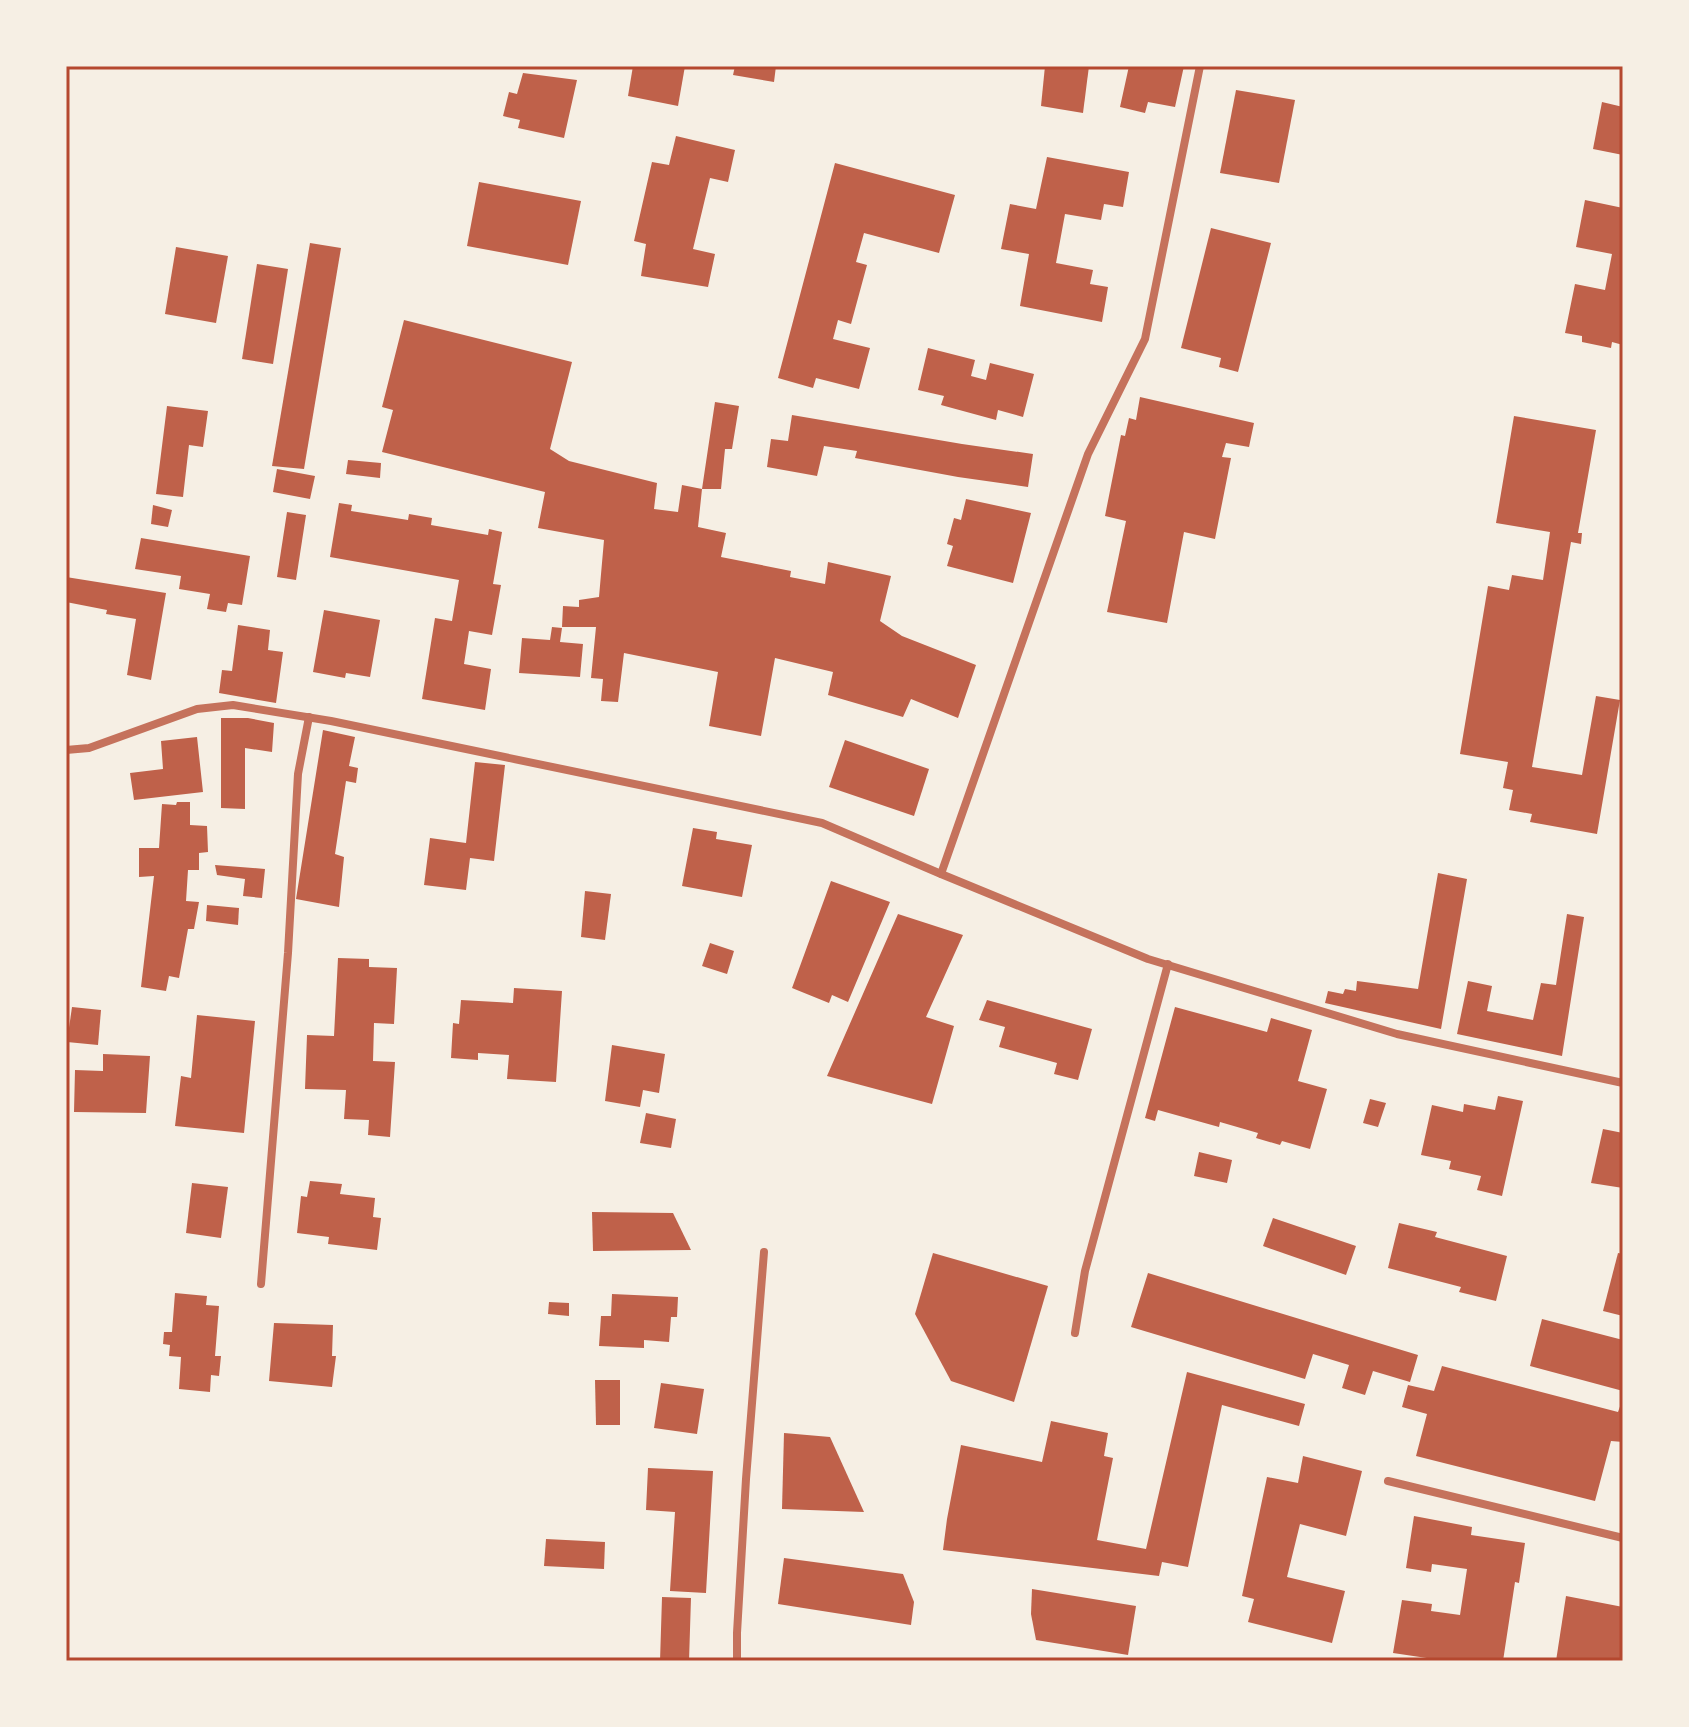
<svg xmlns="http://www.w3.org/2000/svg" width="1689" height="1727" font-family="Montserrat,sans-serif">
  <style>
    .building { fill: #bf614a }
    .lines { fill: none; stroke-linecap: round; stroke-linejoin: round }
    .minor { stroke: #c5725c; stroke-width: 8 }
    .neatline { fill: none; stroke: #b5482f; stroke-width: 3 }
  </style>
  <rect width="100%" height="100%" fill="#f6efe4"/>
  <g class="building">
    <polygon points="633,66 685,66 678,106 628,96"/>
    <polygon points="735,66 776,66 774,82 733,75"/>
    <polygon points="1045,66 1089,66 1083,113 1041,106"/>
    <polygon points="1129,66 1184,66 1175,107 1148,102 1145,113 1120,107"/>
    <polygon points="523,73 577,80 564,138 518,128 520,120 503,116 509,92 517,94"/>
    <polygon points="1236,90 1295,100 1279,183 1220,173"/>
    <polygon points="1602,102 1623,107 1623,155 1593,149"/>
    <polygon points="676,136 735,150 728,182 710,178 693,249 715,254 708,287 641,276 646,244 634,241 652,162 669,165"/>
    <polygon points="1047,157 1129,172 1123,207 1104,204 1101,220 1065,214 1056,263 1093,270 1090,284 1108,287 1102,322 1020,306 1029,254 1001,249 1010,204 1036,209"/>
    <polygon points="835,163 955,195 939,253 864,233 856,262 867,265 851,324 838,320 833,339 870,348 859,389 816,378 813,388 778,378"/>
    <polygon points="479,182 581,201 568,265 467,246"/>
    <polygon points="1585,200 1623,208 1623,345 1612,342 1611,348 1582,342 1582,336 1565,333 1575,284 1605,290 1612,254 1576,247"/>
    <polygon points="1211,228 1271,243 1238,372 1219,367 1221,358 1181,348"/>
    <polygon points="310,243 341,248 304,469 272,466"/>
    <polygon points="176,247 228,256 216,323 165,314"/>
    <polygon points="257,264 288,269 273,364 242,359"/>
    <polygon points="404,320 572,362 550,449 569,461 657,483 654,509 678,512 682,485 702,489 698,527 726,533 721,557 791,571 790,577 825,584 828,562 891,576 880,621 902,636 976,665 958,718 911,699 903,717 828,695 833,672 775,658 761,736 709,726 718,672 624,653 618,702 601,701 603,679 591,678 596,627 562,627 563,606 579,607 579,600 599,597 604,540 538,528 545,492 382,452 393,410 382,407"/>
    <polygon points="928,348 975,360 971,376 986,380 990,363 1034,374 1023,417 998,410 996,420 941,405 944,396 918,390"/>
    <polygon points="1140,397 1254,423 1249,447 1226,443 1222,457 1231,458 1215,539 1184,532 1167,623 1107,612 1126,521 1105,516 1121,435 1125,436 1129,418 1136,420"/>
    <polygon points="715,402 739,406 732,449 725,449 721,489 702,489"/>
    <polygon points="167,406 208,411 203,447 189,445 183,497 156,494"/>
    <polygon points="792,415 962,444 1033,454 1028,487 958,477 855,458 857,451 824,446 817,476 767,467 771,439 788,441"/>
    <polygon points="1514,416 1596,430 1578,533 1582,533 1581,544 1571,542 1532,767 1582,775 1596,696 1620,700 1597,834 1530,822 1532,814 1509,810 1513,790 1503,788 1508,762 1460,754 1488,586 1509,590 1512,575 1543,580 1550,532 1496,523"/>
    <polygon points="348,460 381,463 380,478 346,474"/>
    <polygon points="277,469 315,476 310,499 273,492"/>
    <polygon points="966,499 1031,513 1013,583 947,566 953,546 947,544 954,518 961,520"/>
    <polygon points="339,503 352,505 351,511 408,520 409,514 432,518 431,525 488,535 489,529 502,532 493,584 501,585 492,635 469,631 464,664 491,669 485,710 422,699 435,618 452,621 459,580 330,557"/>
    <polygon points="153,505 172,510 168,527 151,524"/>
    <polygon points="287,512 306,515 296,580 277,577"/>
    <polygon points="141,538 250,556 242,605 228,603 226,612 207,609 210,594 179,589 181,576 135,569"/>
    <polygon points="66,577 166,593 151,680 127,675 136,619 106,614 107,610 66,602"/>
    <polygon points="324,610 380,620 370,677 346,673 345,678 313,672"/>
    <polygon points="238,625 270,630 268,650 283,652 276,703 219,693 222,670 232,671"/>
    <polygon points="552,627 562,628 560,642 583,644 580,677 519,673 522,638 550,640"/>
    <polygon points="221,718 248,718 274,723 272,752 245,748 245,809 221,808"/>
    <polygon points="323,730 355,737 349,766 358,768 356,783 346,781 335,854 344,857 339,907 296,899"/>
    <polygon points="197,737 203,792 134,800 130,773 163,769 161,741"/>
    <polygon points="845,740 929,769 914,816 829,787"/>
    <polygon points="475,762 505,765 494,861 470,858 466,890 424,885 430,838 466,843"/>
    <polygon points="177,802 190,802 190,825 207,826 208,852 199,853 199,870 188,870 186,901 199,902 194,929 188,929 179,978 169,976 166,991 141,987 154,876 139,877 139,848 159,848 162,804 176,805"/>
    <polygon points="693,828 717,832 716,839 752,845 742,897 682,886"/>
    <polygon points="215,865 265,869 262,898 243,896 245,879 217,875"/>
    <polygon points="1438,873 1467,879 1441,1029 1325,1003 1328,991 1343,994 1345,989 1356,991 1357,981 1418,989"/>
    <polygon points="831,881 890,902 848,1002 832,995 829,1003 792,988"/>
    <polygon points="585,891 611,894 605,940 581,937"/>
    <polygon points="207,905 239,908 238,925 206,921"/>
    <polygon points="898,914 963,935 926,1017 954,1026 932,1104 827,1076"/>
    <polygon points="1567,914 1584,917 1562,1056 1457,1034 1468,981 1492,986 1487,1011 1533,1020 1541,983 1556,985"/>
    <polygon points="710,943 734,951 727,974 702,966"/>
    <polygon points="338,958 369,959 369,967 397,968 394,1024 374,1023 373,1061 395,1062 390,1137 368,1135 369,1120 344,1119 346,1090 305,1089 307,1035 334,1036"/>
    <polygon points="514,988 562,991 556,1082 507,1079 509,1055 478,1053 478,1060 451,1058 453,1023 459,1024 461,1000 513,1003"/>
    <polygon points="987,1000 1092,1029 1078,1080 1054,1074 1057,1063 999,1047 1005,1027 979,1020"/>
    <polygon points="72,1007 101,1010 98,1045 67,1042"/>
    <polygon points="1175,1007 1267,1032 1271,1018 1312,1030 1298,1081 1327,1089 1310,1149 1282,1141 1280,1145 1256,1138 1258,1133 1220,1122 1219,1127 1158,1110 1155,1121 1145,1118"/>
    <polygon points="197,1015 255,1021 244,1133 175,1126 181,1076 191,1078"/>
    <polygon points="612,1045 665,1054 659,1093 643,1090 640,1107 605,1101"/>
    <polygon points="103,1054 150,1056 146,1113 74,1112 75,1070 103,1071"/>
    <polygon points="1498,1096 1523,1101 1502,1196 1477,1190 1481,1176 1449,1169 1451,1161 1421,1155 1432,1105 1463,1112 1464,1104 1495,1110"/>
    <polygon points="1370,1099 1386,1103 1378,1127 1363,1123"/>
    <polygon points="646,1113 676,1119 671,1148 640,1143"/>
    <polygon points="1603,1129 1623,1133 1623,1188 1591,1183"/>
    <polygon points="1199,1152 1232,1160 1227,1183 1194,1176"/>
    <polygon points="310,1181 342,1184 340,1194 375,1198 373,1217 381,1218 377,1250 328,1244 329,1237 297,1233 301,1196 307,1197"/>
    <polygon points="192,1183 228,1187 221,1238 186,1233"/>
    <polygon points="592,1212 673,1213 691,1250 593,1251"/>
    <polygon points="1273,1218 1356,1246 1346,1275 1263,1246"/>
    <polygon points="1399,1223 1437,1232 1435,1237 1507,1256 1496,1301 1459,1292 1461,1287 1388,1268"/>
    <polygon points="933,1253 1048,1286 1014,1402 951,1381 915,1314"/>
    <polygon points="1618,1253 1623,1254 1623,1316 1603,1311"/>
    <polygon points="1148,1273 1418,1355 1410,1382 1373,1371 1365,1395 1342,1388 1349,1365 1313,1354 1305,1379 1131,1327"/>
    <polygon points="175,1293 207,1296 206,1305 219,1306 215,1356 221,1356 219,1376 211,1375 210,1392 179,1389 181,1357 169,1356 170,1345 163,1344 164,1332 172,1332"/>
    <polygon points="612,1294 678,1297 677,1317 671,1317 669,1342 644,1340 644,1348 599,1346 601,1316 611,1316"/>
    <polygon points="549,1302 569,1303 569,1316 548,1314"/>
    <polygon points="1542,1319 1623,1340 1623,1391 1530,1366"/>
    <polygon points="274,1323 333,1325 332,1356 336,1356 332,1387 269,1381"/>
    <polygon points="1442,1366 1618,1412 1623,1398 1623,1442 1611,1441 1595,1501 1416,1456 1427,1414 1402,1407 1408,1385 1434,1391"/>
    <polygon points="1187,1372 1305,1404 1299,1426 1222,1405 1188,1567 1162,1562 1159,1576 943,1550 947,1519 961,1445 1042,1462 1051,1421 1108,1433 1104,1456 1113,1458 1097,1540 1146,1549"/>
    <polygon points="595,1380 620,1380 620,1425 596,1425"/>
    <polygon points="661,1383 704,1389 697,1434 654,1428"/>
    <polygon points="784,1433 830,1437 864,1512 782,1509"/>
    <polygon points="1303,1456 1362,1471 1346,1536 1300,1524 1287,1577 1345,1591 1332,1643 1248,1622 1254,1599 1242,1596 1267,1477 1298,1483"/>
    <polygon points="648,1468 713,1471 706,1593 670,1591 675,1512 646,1510"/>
    <polygon points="1414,1516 1472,1527 1471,1535 1525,1543 1519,1583 1515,1582 1503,1661 1447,1661 1393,1653 1402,1600 1432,1604 1431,1611 1460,1615 1467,1569 1432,1564 1431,1572 1406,1568"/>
    <polygon points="546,1539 605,1542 604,1569 544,1566"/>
    <polygon points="784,1558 903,1574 914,1602 911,1625 778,1604"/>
    <polygon points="1032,1589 1136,1606 1128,1655 1036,1640 1031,1614"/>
    <polygon points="1566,1596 1623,1607 1623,1661 1556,1661"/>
    <polygon points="662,1597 691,1598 689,1661 660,1661"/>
  </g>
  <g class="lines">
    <g class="minor">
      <polyline points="66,750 89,748 197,709 233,705 331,721 822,823 941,874 1148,959 1397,1034 1623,1083"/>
      <polyline points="941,874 1088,454 1145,339 1200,66"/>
      <polyline points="261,1284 288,953 298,774 309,717"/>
      <polyline points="1075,1333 1085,1271 1168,964"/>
      <polyline points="1388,1481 1623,1538"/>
      <polyline points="737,1661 737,1633 746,1479 764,1252"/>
    </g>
  </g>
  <rect width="1689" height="1727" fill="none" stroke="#f6efe4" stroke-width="136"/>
  <rect x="68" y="68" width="1553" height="1591" class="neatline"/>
</svg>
